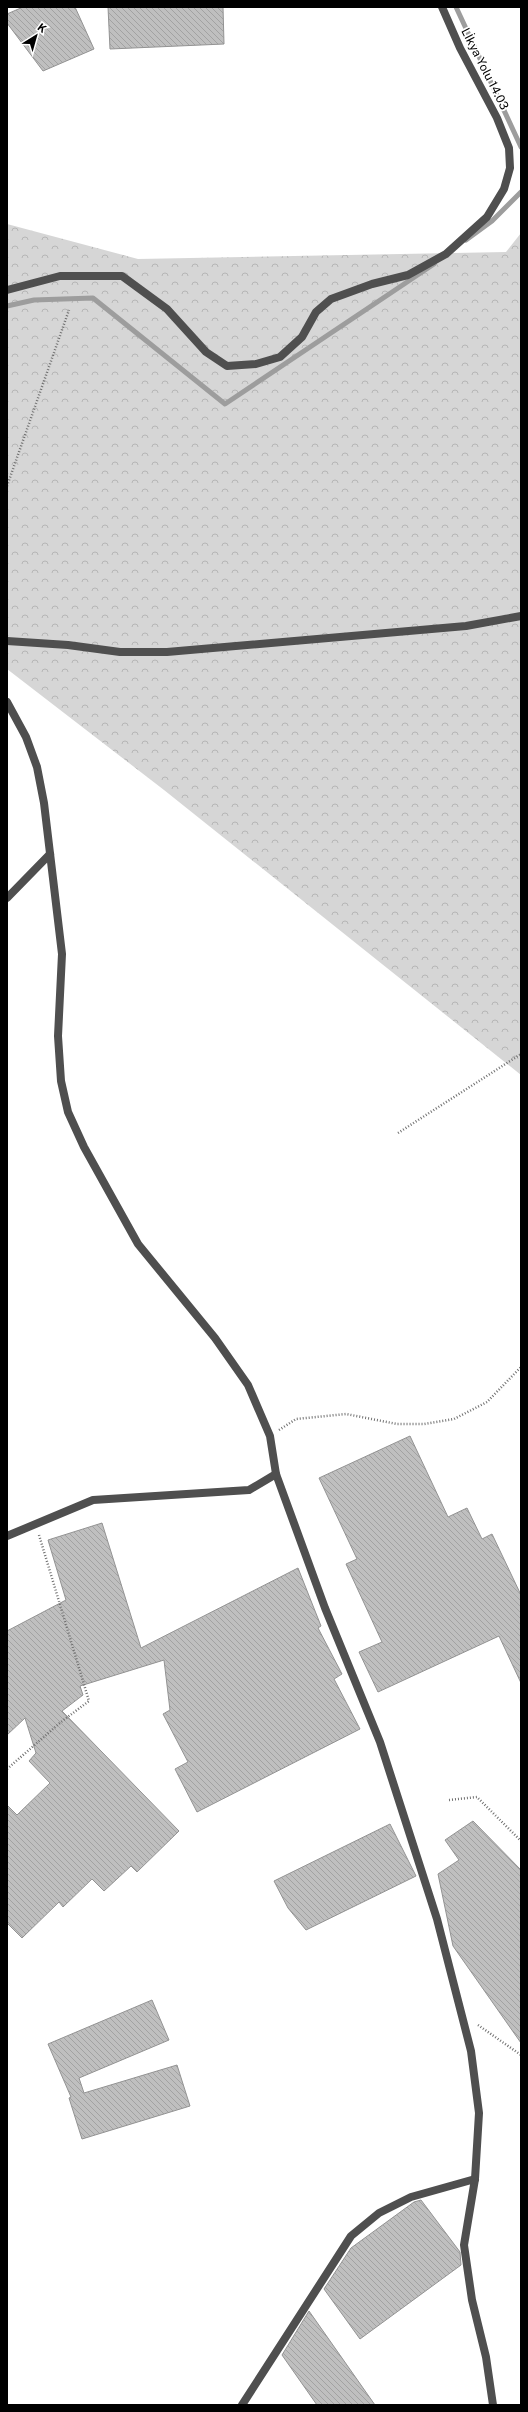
<svg xmlns="http://www.w3.org/2000/svg" width="528" height="2412" font-family="'Public Sans',sans-serif">
  <style>
    .forest { fill: url(#forest-crowns) }
    .lines { fill: none; stroke-linecap: round; stroke-linejoin: round }
    .stream { stroke: #9d9d9d; stroke-width: 5 }
    .building { fill: url(#building-back-hatch); stroke: #939393 }
    .path { stroke: #717171; stroke-width: 2.5; stroke-dasharray: 1 2; stroke-linecap: butt }
    .minor { stroke: #4f4f4f; stroke-width: 8 }
    .labels { text-anchor: middle; dominant-baseline: central; stroke-width: 3.5; stroke-linejoin: round; paint-order: stroke }
    .street-label { font-size: 12px; fill: #000; stroke: #fff }
  </style>
  <defs>
    <pattern id="forest-crowns" width="20" height="18" patternUnits="userSpaceOnUse"><rect width="20" height="18" fill="#d6d6d6"/><path d="M2 6a3 3 0 1 1 6 0M12 15a3 3 0 1 1 6 0" fill="none" stroke="#b6b6b6"/></pattern>
    <pattern id="building-back-hatch" width="6" height="6" patternUnits="userSpaceOnUse"><rect width="6" height="6" fill="#bfbfbf"/><path d="M-1 5l2 2M0 0l6 6M5-1l2 2" fill="none" stroke="#a2a2a2"/></pattern>
  </defs>
  <rect width="100%" height="100%" fill="#fff"/>
  <polygon class="forest" points="7,224 138,259 506,252 521,233 521,1075 164,790 7,669"/>
  <g class="lines">
    <g class="stream">
      <polyline points="456,7 521,147"/>
      <polyline points="466,240 492,221 521,192"/>
      <polyline points="7,306 34,300 93,298 225,404 434,264"/>
    </g>
  </g>
  <g class="building">
    <polygon points="23,7 75,7 94,49 43,71 7,23 7,14"/>
    <polygon points="108,7 223,7 224,44 110,49"/>
    <polygon points="410,1436 448,1517 467,1508 482,1539 492,1534 521,1595 521,1683 499,1636 378,1692 359,1652 382,1642 346,1564 357,1559 319,1478"/>
    <polygon points="102,1523 141,1648 298,1568 321,1626 318,1628 342,1674 334,1679 360,1729 197,1812 175,1769 188,1762 163,1714 170,1710 164,1660 80,1686 83,1695 62,1711 179,1831 137,1872 131,1866 104,1891 92,1879 63,1907 59,1902 22,1938 7,1923 7,1805 17,1815 50,1783 29,1761 36,1753 25,1718 7,1735 7,1631 66,1600 48,1540"/>
    <polygon points="473,1821 521,1870 521,2043 453,1946 438,1874 459,1860 445,1840"/>
    <polygon points="390,1824 416,1876 306,1930 288,1908 274,1881"/>
    <polygon points="152,2000 169,2040 79,2078 84,2093 177,2065 190,2106 82,2139 69,2098 71,2097 48,2044"/>
    <polygon points="421,2200 460,2252 461,2265 360,2339 324,2289 351,2248 414,2202"/>
    <polygon points="309,2311 375,2405 317,2405 282,2355"/>
  </g>
  <g class="lines">
    <g class="path">
      <polyline points="7,486 69,310"/>
      <polyline points="398,1133 521,1054"/>
      <polyline points="279,1430 296,1419 346,1414 397,1424 424,1424 454,1419 487,1402 521,1367"/>
      <polyline points="7,1769 61,1722 89,1701 39,1535"/>
      <polyline points="449,1800 477,1797 521,1841"/>
      <polyline points="478,2025 521,2055"/>
    </g>
    <g class="minor">
      <polyline points="7,290 60,276 122,276 167,309 206,352 227,366 256,364 280,357 302,337 316,312 331,299 372,284 408,275 446,254 487,217 504,189 510,168 509,148 497,118 460,48 442,7"/>
      <polyline points="7,641 68,645 120,652 167,652 466,626 521,616"/>
      <polyline points="7,702 26,737 37,767 44,803 62,954 58,1036 61,1081 68,1112 84,1147 138,1244 215,1338 248,1385 270,1436 276,1474 325,1608 380,1742 437,1919 471,2051 479,2113 475,2179 464,2245 472,2300 486,2357 493,2405"/>
      <polyline points="7,898 50,854"/>
      <polyline points="7,1536 93,1500 249,1490 276,1474"/>
      <polyline points="242,2405 351,2236 379,2213 411,2197 475,2179"/>
    </g>
  </g>
  <g class="labels">
    <g class="street-label">
      <text transform="translate(485 69) rotate(63)">Lİkya Yolu 14.03</text>
    </g>
  </g>
  <rect width="528" height="2412" fill="none" stroke="#000000" stroke-width="16"/>
  <g transform="translate(36 36) rotate(37)" stroke="#ffffff" stroke-width="3" paint-order="stroke">
  <path d="M0-3L7 15L0 10L-7 15Z" fill="#000000"/>
  <text y="-6" font-size="11" font-weight="bold" text-anchor="middle" fill="#000000">K</text>
  </g>
</svg>
